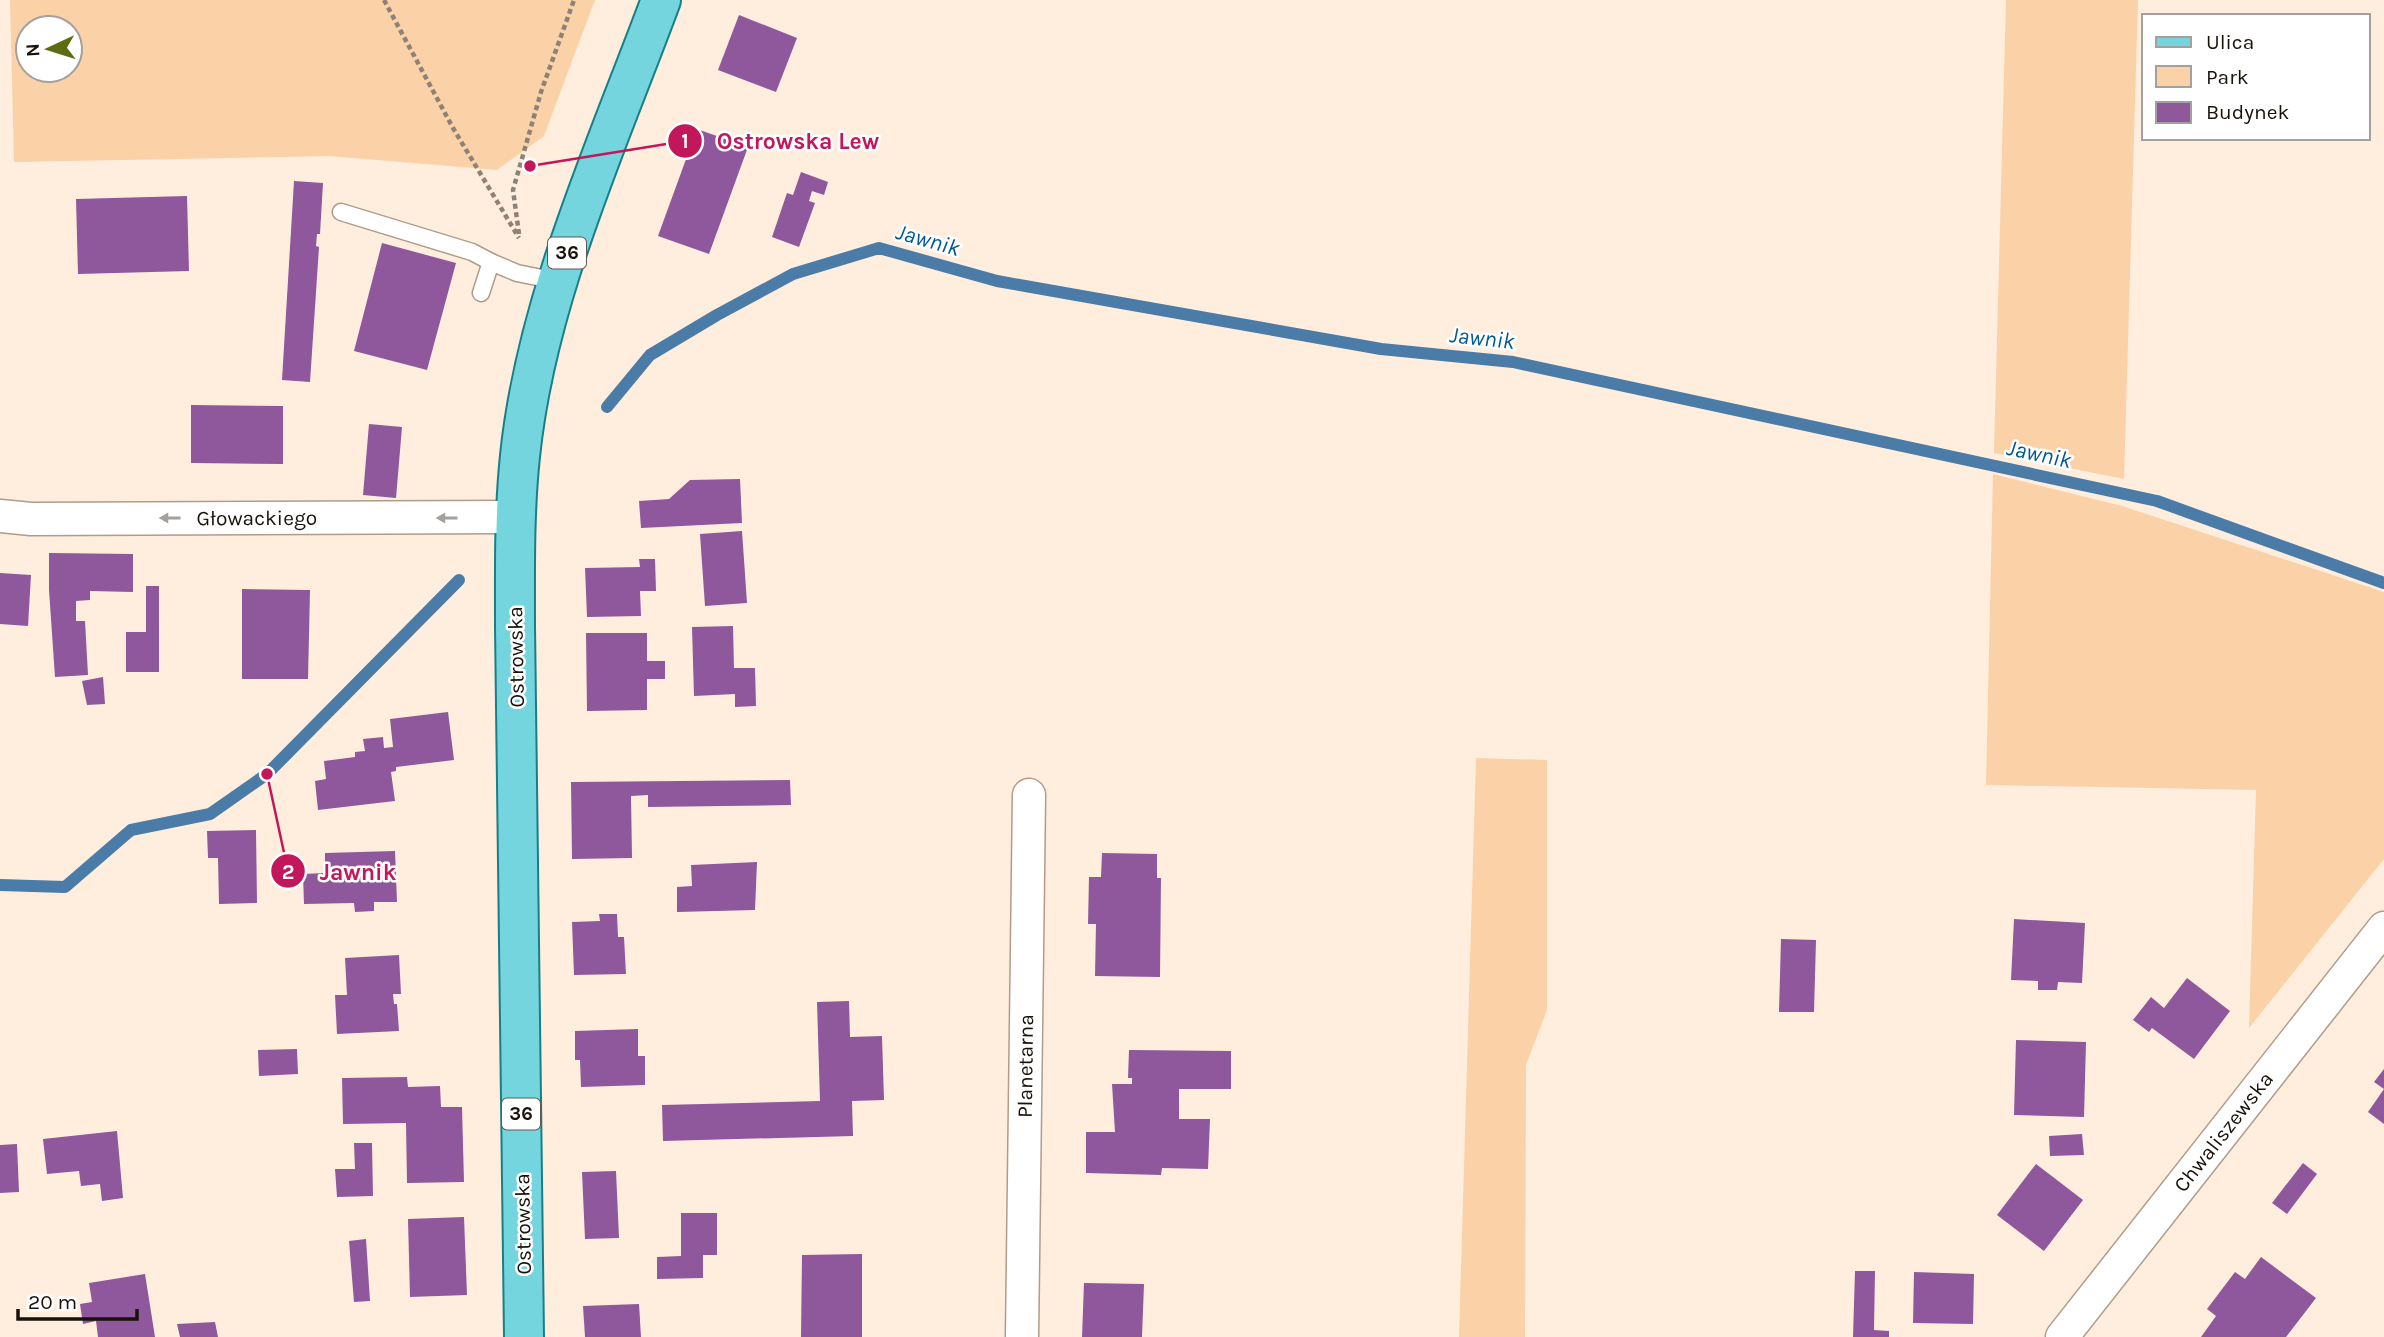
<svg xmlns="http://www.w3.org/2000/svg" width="2384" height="1337" font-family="Karla,sans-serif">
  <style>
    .green { fill: #fbd1a7; fill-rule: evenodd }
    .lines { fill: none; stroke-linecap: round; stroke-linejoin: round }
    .stream { stroke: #4b7ba7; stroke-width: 12 }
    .building { fill: #8f579c }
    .lane-casing { stroke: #b09c89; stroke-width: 19 }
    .street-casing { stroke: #b09c89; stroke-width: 35 }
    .primary-casing { stroke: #187f87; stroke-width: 42 }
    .path { stroke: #8e8276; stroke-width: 4.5; stroke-dasharray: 5 3.5; stroke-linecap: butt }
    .lane { stroke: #fff; stroke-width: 16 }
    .street { stroke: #fff; stroke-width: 32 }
    .primary { stroke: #74d5df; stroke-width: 38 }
    .oneway { fill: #a3a09d }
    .labels { text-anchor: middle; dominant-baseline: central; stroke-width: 5; stroke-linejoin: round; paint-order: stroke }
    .shield { fill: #fff; stroke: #5e5954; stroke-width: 2 }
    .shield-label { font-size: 19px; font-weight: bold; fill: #19120b }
    .street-label { font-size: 21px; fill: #19120b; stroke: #fff }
    .water-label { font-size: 23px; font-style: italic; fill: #015894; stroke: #fff }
    .leader { fill: none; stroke: #c2185b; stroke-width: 2.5 }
    .callout-dot { fill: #c2185b; stroke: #fff; stroke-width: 2.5 }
    .mark-label { font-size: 21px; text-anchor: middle; font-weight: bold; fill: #fff }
    .callout-label { font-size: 23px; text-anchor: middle; font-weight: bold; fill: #c2185b; stroke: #fff; stroke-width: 5; stroke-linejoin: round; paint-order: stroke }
  </style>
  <rect width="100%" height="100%" fill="#ffeede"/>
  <g class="green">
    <path d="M 10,0 L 595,0 L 544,136 L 497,170 L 329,156 L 14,162 ZM 70,28 L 70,70 L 28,70 L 28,28 Z"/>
    <polygon points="2006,0 2138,0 2124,479 1994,453"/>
    <polygon points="1993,474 2122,506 2384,592 2384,859 2249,1028 2256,790 1986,785"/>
    <polygon points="1476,758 1547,760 1547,1010 1526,1065 1525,1337 1459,1337"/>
  </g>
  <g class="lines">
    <g class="stream">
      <polyline points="607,407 650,355 717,315 793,274 879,248 997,281 1381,349 1513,362 2157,501 2384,583"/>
      <polyline points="0,885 65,887 131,830 210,814 267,774 459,580"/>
    </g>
  </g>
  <g class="building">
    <polygon points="739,15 797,38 776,92 718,70"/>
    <polygon points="697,129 748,147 709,254 658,236"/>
    <polygon points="801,172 828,182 824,195 812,191 809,201 815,203 799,247 772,237 787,193 793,195"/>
    <polygon points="294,181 323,183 320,234 317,234 316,246 319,247 310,382 282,380"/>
    <polygon points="187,196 189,271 78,274 76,199"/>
    <polygon points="382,243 456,263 427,370 354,351"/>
    <polygon points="191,405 283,406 283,464 191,463"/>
    <polygon points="369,424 402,427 396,498 363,495"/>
    <polygon points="740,479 742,523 641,528 639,501 669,499 690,480"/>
    <polygon points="742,531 747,603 705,606 700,534"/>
    <polygon points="49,553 133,554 133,592 90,591 90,600 76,601 76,621 85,621 88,675 55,677 49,590"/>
    <polygon points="639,559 655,559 656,591 640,591 641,616 587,617 585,568 640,567"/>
    <polygon points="0,573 31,575 28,626 0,624"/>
    <polygon points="146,586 159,586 159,672 126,672 126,632 146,632"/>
    <polygon points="242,589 310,590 308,679 242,679"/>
    <polygon points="733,626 734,668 755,668 756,706 735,707 735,694 694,696 692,627"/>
    <polygon points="586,633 647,633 647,661 665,661 665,679 647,679 647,710 587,711"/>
    <polygon points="103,677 105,704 87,705 82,681"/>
    <polygon points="448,712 454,760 396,767 396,771 391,772 395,801 318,810 315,781 326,779 324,761 355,757 355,752 365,751 363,739 383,737 384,748 393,747 390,719"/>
    <polygon points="790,780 791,805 648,807 648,795 631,796 632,858 572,859 571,782"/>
    <polygon points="256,830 257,903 219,904 218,858 208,858 207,831"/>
    <polygon points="395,851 397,902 374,902 374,911 355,912 354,903 304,904 303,874 325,873 325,853"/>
    <polygon points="1102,853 1157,854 1157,878 1161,878 1160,977 1095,976 1096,924 1088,924 1089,877 1101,877"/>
    <polygon points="757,862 755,910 677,912 677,887 692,886 691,865"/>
    <polygon points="599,914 617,914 618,937 624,937 626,974 574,975 572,922 600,921"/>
    <polygon points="2014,919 2085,923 2082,983 2058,982 2057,990 2038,990 2038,981 2011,980"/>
    <polygon points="1781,939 1816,940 1814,1012 1779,1012"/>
    <polygon points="399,955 401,994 393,994 394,1004 397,1004 399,1031 337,1034 335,995 347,995 345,958"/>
    <polygon points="2187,978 2230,1011 2194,1059 2152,1028 2149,1032 2133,1020 2151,997 2164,1008"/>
    <polygon points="849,1001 850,1037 882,1036 884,1100 852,1101 853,1136 663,1141 662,1105 820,1101 817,1002"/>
    <polygon points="638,1029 638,1056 645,1056 645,1085 581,1087 580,1060 575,1060 575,1031"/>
    <polygon points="2016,1040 2086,1042 2084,1117 2014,1115"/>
    <polygon points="297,1049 298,1074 259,1076 258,1050"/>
    <polygon points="1129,1050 1231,1051 1231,1089 1179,1089 1179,1119 1210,1119 1208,1169 1162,1168 1161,1175 1086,1173 1086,1132 1115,1132 1112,1084 1132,1084 1132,1078 1128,1078"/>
    <polygon points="2384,1069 2384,1124 2368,1112 2384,1089 2374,1082"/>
    <polygon points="407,1077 408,1087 440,1086 441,1107 462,1107 464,1182 407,1183 406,1123 343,1124 342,1078"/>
    <polygon points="117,1131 123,1198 102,1201 100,1184 81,1186 79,1171 47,1174 43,1139"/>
    <polygon points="2082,1134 2084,1155 2050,1156 2049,1136"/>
    <polygon points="354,1143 372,1143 373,1196 337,1197 335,1169 355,1169"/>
    <polygon points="17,1144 19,1192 0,1193 0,1145"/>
    <polygon points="2303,1163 2317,1174 2287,1214 2272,1203"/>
    <polygon points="2036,1164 2083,1200 2044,1251 1997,1215"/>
    <polygon points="616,1171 619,1238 585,1239 582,1172"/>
    <polygon points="681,1213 717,1213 717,1255 703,1255 703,1278 657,1279 657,1257 681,1256"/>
    <polygon points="464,1217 467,1295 410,1297 408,1219"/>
    <polygon points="366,1239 370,1301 354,1302 349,1241"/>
    <polygon points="862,1254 862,1337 801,1337 802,1255"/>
    <polygon points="2261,1257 2316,1298 2286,1337 2201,1337 2216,1316 2207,1309 2235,1272 2245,1279"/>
    <polygon points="1855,1271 1875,1271 1874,1330 1889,1331 1889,1337 1853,1337"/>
    <polygon points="1914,1272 1974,1274 1973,1324 1913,1323"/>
    <polygon points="145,1274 155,1337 98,1337 96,1321 83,1324 80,1304 92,1302 89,1283"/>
    <polygon points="1084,1283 1144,1284 1142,1337 1082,1337"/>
    <polygon points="639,1304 641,1337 585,1337 583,1306"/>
    <polygon points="215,1322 218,1337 180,1337 177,1324"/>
  </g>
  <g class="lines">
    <g class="lane-casing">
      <g id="lane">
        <polyline points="341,212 472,252 491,262"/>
        <polyline points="481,293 491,262 517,273 557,281"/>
      </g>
    </g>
    <g class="street-casing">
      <g id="street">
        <path id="s1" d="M 0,516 L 31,519 L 515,517"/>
        <path id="s2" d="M 1022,1337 L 1029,795"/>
        <path id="s3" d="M 2062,1337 L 2384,928"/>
      </g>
    </g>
    <g class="primary-casing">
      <path id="primary" d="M 524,1337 L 515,626 C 515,569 514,513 520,456 C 536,300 607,146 661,0"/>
    </g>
    <g class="path">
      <polyline points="384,0 453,128 519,238"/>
      <polyline points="519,234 513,190 541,92 574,0"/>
    </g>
    <use href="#lane" class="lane"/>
    <use href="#street" class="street"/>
    <use href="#primary" class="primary"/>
  </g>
  <defs><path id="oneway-solid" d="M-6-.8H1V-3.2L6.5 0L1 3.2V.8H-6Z" transform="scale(1.75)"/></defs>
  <g class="oneway">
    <use href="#oneway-solid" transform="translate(170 518) rotate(180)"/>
    <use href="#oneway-solid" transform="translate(447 518) rotate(180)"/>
  </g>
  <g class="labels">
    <g class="shield">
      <rect x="548" y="237.5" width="38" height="31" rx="5"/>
      <rect x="502" y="1098.5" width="38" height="31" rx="5"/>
    </g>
    <g class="shield-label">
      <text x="567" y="253">36</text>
      <text x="521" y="1114">36</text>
    </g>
    <g class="street-label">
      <text stroke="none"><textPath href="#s1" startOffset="257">Głowackiego</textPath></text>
      <text transform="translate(516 657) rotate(-91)">Ostrowska</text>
      <text stroke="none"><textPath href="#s2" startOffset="271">Planetarna</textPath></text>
      <text stroke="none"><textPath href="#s3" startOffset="261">Chwaliszewska</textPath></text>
      <text transform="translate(523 1224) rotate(-91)">Ostrowska</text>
    </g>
    <g class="water-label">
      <text transform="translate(928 240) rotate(16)">Jawnik</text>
      <text transform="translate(1482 338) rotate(6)">Jawnik</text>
      <text transform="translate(2039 454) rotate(12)">Jawnik</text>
    </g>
  </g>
  <path class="leader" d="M530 166L685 141M267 774L288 871"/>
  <g class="callout-dot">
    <circle cx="530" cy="166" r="7"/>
    <circle cx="267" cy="774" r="7"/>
    <circle cx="685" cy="141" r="18"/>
    <circle cx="288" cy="871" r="18"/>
  </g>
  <g class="mark-label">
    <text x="685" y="148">1</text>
    <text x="288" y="879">2</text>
  </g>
  <g class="callout-label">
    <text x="798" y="149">Ostrowska Lew</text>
    <text x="358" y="880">Jawnik</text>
  </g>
  <rect x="2142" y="14" width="228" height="126" fill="#ffffff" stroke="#a3a09d" stroke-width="2"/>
  <rect x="2156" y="37" width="35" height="10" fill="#74d5df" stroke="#a3a09d" stroke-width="2"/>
  <text x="2206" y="49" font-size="21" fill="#19120b">Ulica</text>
  <rect x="2156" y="66" width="35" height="21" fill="#fbd1a7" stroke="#a3a09d" stroke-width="2"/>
  <text x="2206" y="84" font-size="21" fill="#19120b">Park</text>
  <rect x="2156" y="102" width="35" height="21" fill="#8f579c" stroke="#a3a09d" stroke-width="2"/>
  <text x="2206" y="119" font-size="21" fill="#19120b">Budynek</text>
  <g transform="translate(49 49) rotate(266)"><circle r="33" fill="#ffffff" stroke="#a3a09d" stroke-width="2"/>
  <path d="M0-5L12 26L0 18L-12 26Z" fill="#5f6b12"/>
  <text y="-10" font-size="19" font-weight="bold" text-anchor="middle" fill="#19120b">N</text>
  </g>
  <path d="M18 1309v10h119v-10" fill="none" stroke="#19120b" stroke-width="3.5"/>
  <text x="28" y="1309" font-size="21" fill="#19120b" stroke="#ffffff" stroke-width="5" paint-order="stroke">20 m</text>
</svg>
